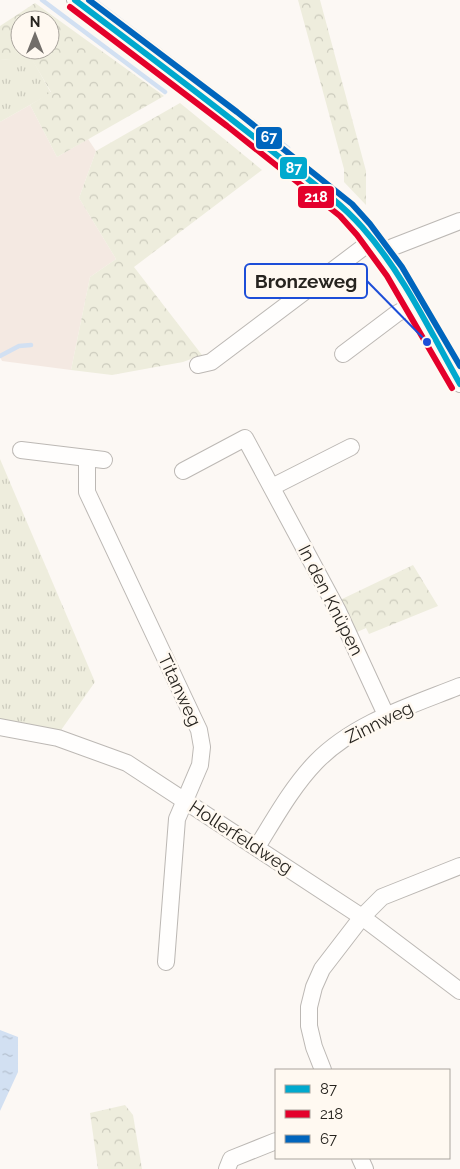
<svg xmlns="http://www.w3.org/2000/svg" width="460" height="1169" font-family="Raleway,sans-serif">
  <style>
    .commercial { fill: #f4e9e2 }
    .grass { fill: url(#grass-tufts) }
    .forest { fill: url(#forest-crowns); fill-rule: evenodd }
    .water { fill: url(#water-ripples) }
    .lines { fill: none; stroke-linecap: round; stroke-linejoin: round }
    .stream { stroke: #d2e0f2; stroke-width: 4.5 }
    .minor-casing { stroke: #bcb8b4; stroke-width: 18 }
    .minor { stroke: #fffefd; stroke-width: 16 }
    .bus-1-casing { stroke: #fff9f1; stroke-width: 10 }
    .bus-2-casing { stroke: #fff9f1; stroke-width: 10 }
    .bus-3-casing { stroke: #fff9f1; stroke-width: 10 }
    .bus-1 { stroke: #00a9ce; stroke-width: 6 }
    .bus-2 { stroke: #e4002b; stroke-width: 6 }
    .bus-3 { stroke: #0065bd; stroke-width: 6 }
    .labels { text-anchor: middle; dominant-baseline: central; stroke-width: 5; stroke-linejoin: round; paint-order: stroke }
    .street-label { font-size: 18px; fill: #27241f; stroke: #fff9f1 }
    .leader { fill: none; stroke: #1d4ed8; stroke-width: 2 }
    .callout-dot { fill: #1d4ed8; stroke: #fff9f1; stroke-width: 2 }
    .callout { fill: #fff9f1; stroke: #1d4ed8; stroke-width: 2 }
    .callout-label { font-size: 19px; text-anchor: middle; font-weight: bold; fill: #27241f }
    .line-badge { stroke: #fff9f1; stroke-width: 2 }
    .badge-label { font-size: 14px; text-anchor: middle; font-weight: bold; fill: #fff }
  </style>
  <defs>
    <pattern id="grass-tufts" width="24" height="20" patternUnits="userSpaceOnUse" patternTransform="scale(1.25)"><rect width="24" height="20" fill="#eeeddd"/><path d="M3 7l-1-3M5 7V3M7 7l1-3M15 17l-1-3M17 17v-4M19 17l1-3" fill="none" stroke="#cccbbd"/></pattern>
    <pattern id="forest-crowns" width="20" height="18" patternUnits="userSpaceOnUse" patternTransform="scale(1.25)"><rect width="20" height="18" fill="#eeeddd"/><path d="M2 6a3 3 0 1 1 6 0M12 15a3 3 0 1 1 6 0" fill="none" stroke="#cccbbd"/></pattern>
    <pattern id="water-ripples" width="26" height="14" patternUnits="userSpaceOnUse" patternTransform="scale(1.25)"><rect width="26" height="14" fill="#d2e0f2"/><path d="M2 4q2-2 4 0t4 0M15 11q2-2 4 0t4 0" fill="none" stroke="#b4c0cf"/></pattern>
  </defs>
  <rect width="100%" height="100%" fill="#fcf8f4"/>
  <polygon class="commercial" points="30,105 57,157 88,139 96,151 79,198 116,259 90,277 71,370 2,361 0,357 0,122"/>
  <g class="grass">
    <polygon points="31,57 51,93 0,122 0,60"/>
    <polygon points="0,459 95,682 59,733 0,722"/>
  </g>
  <g class="forest">
    <polygon points="298,0 320,0 366,171 366,205 344,182 344,169"/>
    <path d="M 35,3 L 164,96 L 57,157 L 30,105 L 51,92 L 31,58 L 0,60 L 0,26 ZM 20,20 L 50,20 L 50,50 L 20,50 Z"/>
    <polygon points="180,103 262,170 134,267 202,355 183,362 112,375 71,370 90,277 116,259 79,198 96,151"/>
    <polygon points="413,565 438,606 369,634 366,628 355,633 340,600"/>
    <polygon points="125,1105 133,1115 142,1169 98,1169 90,1113"/>
  </g>
  <polygon class="water" points="0,1030 18,1037 18,1072 0,1111"/>
  <g class="lines">
    <g class="stream">
      <polyline points="42,0 165,92"/>
      <polyline points="94,0 288,148"/>
      <polyline points="0,356 19,346 31,345"/>
    </g>
    <g class="minor-casing">
      <g id="minor">
        <path d="M 75,0 L 232,119 L 346,210 C 395,260 426,324 460,384"/>
        <polyline points="383,253 393,247 460,221"/>
        <polyline points="343,354 396,314 414,304"/>
        <polyline points="198,365 211,362 373,240"/>
        <polyline points="21,450 104,460"/>
        <polyline points="87,458 87,492 199,730 202,747 200,765 177,819 166,962"/>
        <polyline points="183,471 245,438 338,611 386,715"/>
        <polyline points="272,487 351,447"/>
        <polyline points="0,727 58,738 127,763 362,917 460,991"/>
        <path d="M 257,847 C 275,818 292,787 316,762 C 354,723 410,706 460,686"/>
        <polyline points="323,1070 314,1047 309,1026 309,1007 314,987 322,969 362,917 382,897 460,866"/>
        <polyline points="360,1158 365,1169"/>
        <polyline points="227,1169 231,1159 276,1141"/>
      </g>
    </g>
    <use href="#minor" class="minor"/>
    <g class="bus-1-casing">
      <path id="bus-1" d="M 75,0 C 141,50 208,100 273,152 C 303,176 336,198 362,227 C 403,273 430,331 460,384"/>
    </g>
    <g class="bus-2-casing">
      <polyline id="bus-2" points="70,7 227,126 340,216 357,235 387,276 452,388"/>
    </g>
    <g class="bus-3-casing">
      <polyline id="bus-3" points="89,0 237,112 352,204 370,224 402,267 460,366"/>
    </g>
    <use href="#bus-1" class="bus-1"/>
    <use href="#bus-2" class="bus-2"/>
    <use href="#bus-3" class="bus-3"/>
  </g>
  <g class="labels">
    <g class="street-label">
      <text transform="translate(331 600) rotate(63)">In den Knüpen</text>
      <text transform="translate(180 690) rotate(65)">Titanweg</text>
      <text transform="translate(379 722) rotate(-26)">Zinnweg</text>
      <text transform="translate(241 837) rotate(33)">Hollerfeldweg</text>
    </g>
  </g>
  <path class="leader" d="M427 342L367 281"/>
  <circle class="callout-dot" cx="427" cy="342" r="5"/>
  <rect class="callout" x="245" y="264" width="122" height="34" rx="5"/>
  <g class="callout-label">
    <text x="306" y="288">Bronzeweg</text>
  </g>
  <g class="line-badge">
    <rect x="255" y="126" width="28" height="24" rx="5" fill="#0065bd"/>
    <rect x="279" y="156" width="29" height="24" rx="5" fill="#00a9ce"/>
    <rect x="297" y="185" width="38" height="24" rx="5" fill="#e4002b"/>
  </g>
  <g class="badge-label">
    <text x="269" y="142">67</text>
    <text x="294" y="173">87</text>
    <text x="316" y="202">218</text>
  </g>
  <rect x="275" y="1069" width="175" height="90" fill="#fff9f1" stroke="#a9a49d"/>
  <rect x="285" y="1085" width="25" height="8" fill="#00a9ce" stroke="#a9a49d"/>
  <text x="320" y="1094" font-size="15" fill="#27241f">87</text>
  <rect x="285" y="1110" width="25" height="8" fill="#e4002b" stroke="#a9a49d"/>
  <text x="320" y="1119" font-size="15" fill="#27241f">218</text>
  <rect x="285" y="1135" width="25" height="8" fill="#0065bd" stroke="#a9a49d"/>
  <text x="320" y="1144" font-size="15" fill="#27241f">67</text>
  <g transform="translate(35 35)"><circle r="24" fill="#fff9f1" stroke="#a9a49d"/>
  <path d="M0-4L9 19L0 12L-9 19Z" fill="#726e6a"/>
  <text y="-8" font-size="14" font-weight="bold" text-anchor="middle" fill="#27241f">N</text>
  </g>
</svg>
